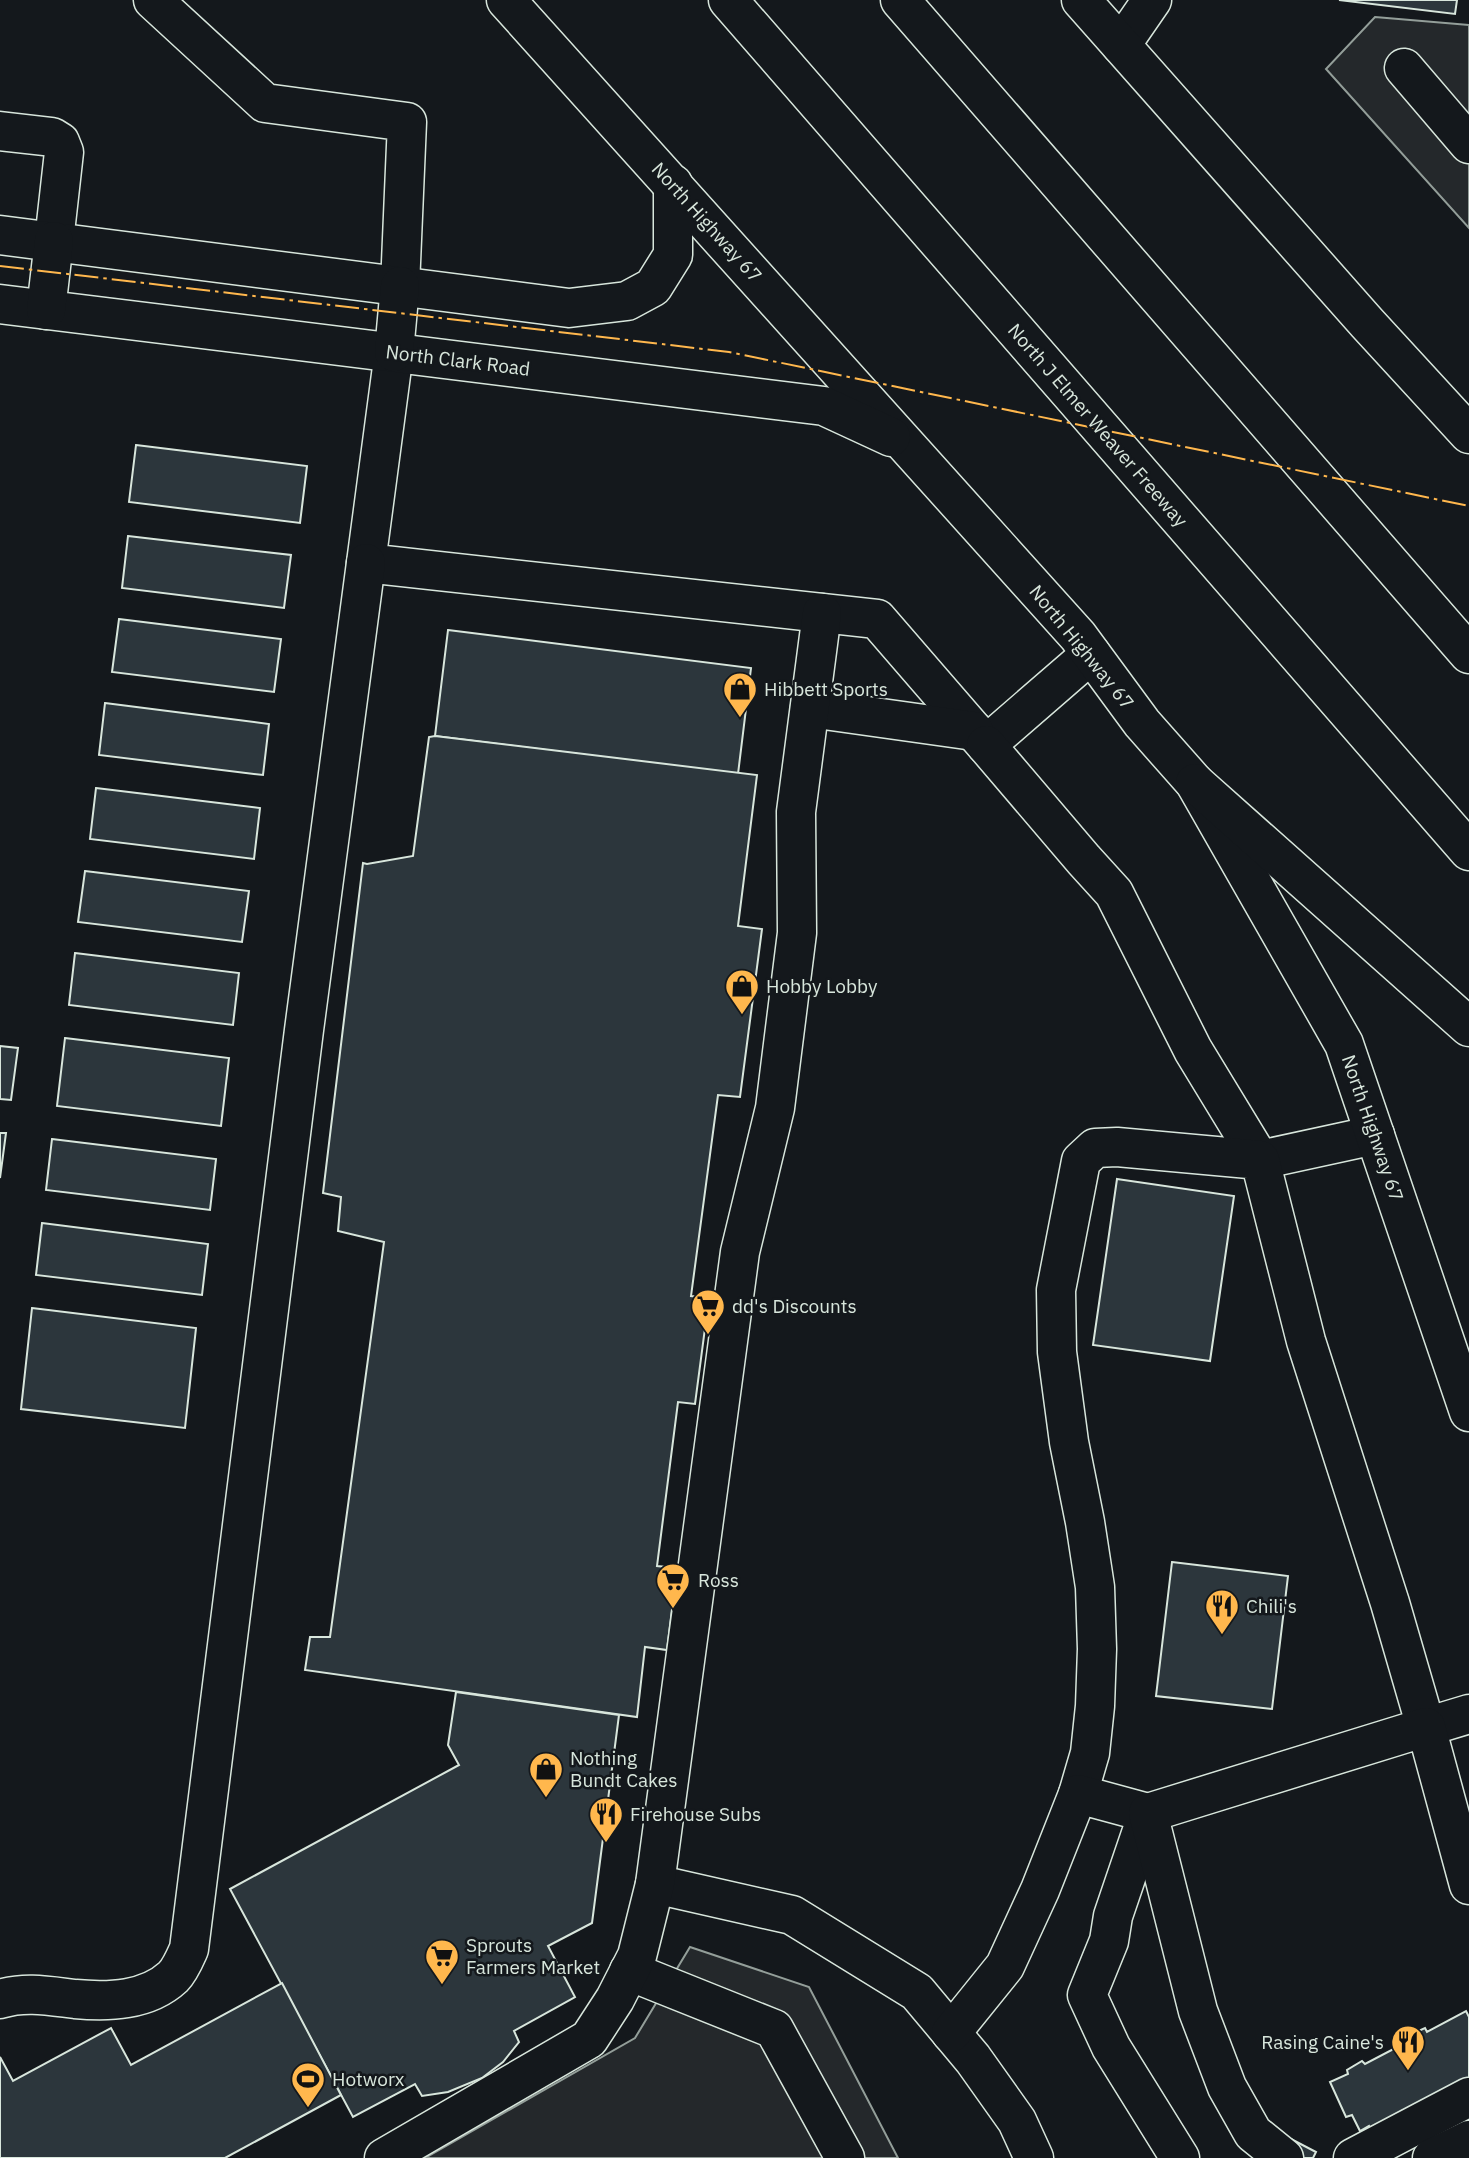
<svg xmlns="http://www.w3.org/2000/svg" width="1469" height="2158" font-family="'IBM Plex Sans',sans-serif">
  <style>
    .parking { fill: #24282b; stroke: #939e99; stroke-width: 2 }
    .building { fill: #2c363c; stroke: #d8e6dc; stroke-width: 2 }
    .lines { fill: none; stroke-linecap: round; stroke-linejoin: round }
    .minor-casing { stroke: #d8e6dc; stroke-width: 41 }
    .major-casing { stroke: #d8e6dc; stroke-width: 41 }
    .highway-casing { stroke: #d8e6dc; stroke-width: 41 }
    .minor { stroke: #14181c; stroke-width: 38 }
    .major { stroke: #14181c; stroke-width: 38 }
    .highway { stroke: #14181c; stroke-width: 38 }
    .power { stroke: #ffb74d; stroke-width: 2; stroke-dasharray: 24 5 3.5 5; stroke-linecap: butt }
    .labels { text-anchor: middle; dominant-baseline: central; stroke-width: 5; stroke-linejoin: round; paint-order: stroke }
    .street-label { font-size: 19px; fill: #d8e6dc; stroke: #14181c }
    .poi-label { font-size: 19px; fill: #d8e6dc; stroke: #14181c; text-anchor: start }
  </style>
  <rect width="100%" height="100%" fill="#14181c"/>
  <g class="parking">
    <polygon points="1375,17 1469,25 1469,228 1326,69"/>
    <polygon points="690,1947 809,1987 898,2158 425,2158 635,2038"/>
  </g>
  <g class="building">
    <polygon points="1339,0 1457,0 1455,14"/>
    <polygon points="136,445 307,466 300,523 129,502"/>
    <polygon points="128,536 291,555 284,608 122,588"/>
    <polygon points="119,619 281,639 274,692 112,672"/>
    <polygon points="448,630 751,668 738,774 435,736"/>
    <polygon points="105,703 269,724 263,775 99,755"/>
    <polygon points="435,736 757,775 738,926 762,929 740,1097 718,1095 691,1296 709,1298 695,1404 678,1402 657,1566 677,1568 667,1650 645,1647 637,1717 305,1670 310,1637 330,1637 384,1242 338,1231 341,1197 323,1193 363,863 367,864 413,856 429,737"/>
    <polygon points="96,788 260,808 254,859 90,839"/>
    <polygon points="85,871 249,891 242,942 78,922"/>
    <polygon points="75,953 239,973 233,1025 69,1005"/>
    <polygon points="65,1038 229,1058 221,1126 57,1106"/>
    <polygon points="0,1046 18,1048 11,1100 0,1099"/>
    <polygon points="0,1133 6,1133 0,1178"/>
    <polygon points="52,1139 216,1159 210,1210 46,1190"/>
    <polygon points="1117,1179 1234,1196 1210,1361 1093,1345"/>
    <polygon points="42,1223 208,1244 202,1295 36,1275"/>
    <polygon points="32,1308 196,1328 185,1428 21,1409"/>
    <polygon points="1172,1562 1288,1576 1272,1709 1156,1696"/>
    <polygon points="456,1692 619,1715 592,1923 548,1946 575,1997 514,2031 519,2042 503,2062 482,2078 448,2092 422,2096 415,2084 353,2117 230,1889 459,1765 448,1745"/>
    <polygon points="282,1983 341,2095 225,2158 0,2158 0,2057 13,2081 111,2028 131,2065"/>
    <polygon points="1466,2011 1469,2017 1469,2080 1372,2132 1369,2126 1360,2131 1352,2115 1346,2117 1330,2082 1348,2074 1347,2070 1362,2061 1365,2064 1407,2042 1405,2037 1425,2028 1427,2032"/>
    <polygon points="1291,2139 1316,2152 1313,2158 1280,2158"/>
  </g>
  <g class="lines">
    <g class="minor-casing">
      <g id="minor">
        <polyline points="153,0 265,103 407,122 400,286"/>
        <polyline points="1121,45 1152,0"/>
        <polyline points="1404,68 1469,144"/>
        <polyline points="0,131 52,137 60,142 64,152 54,241"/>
        <polyline points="394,352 366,563 877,619 986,745 1091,654"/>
        <polyline points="810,708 974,731"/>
        <polyline points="986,745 1084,860 1114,893 1193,1050 1260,1160 1375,1135"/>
        <polyline points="1078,1794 1090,1753 1095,1706 1097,1649 1095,1587 1085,1522 1069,1442 1057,1352 1056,1290 1081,1161 1095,1148 1117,1147 1260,1160 1306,1341 1390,1603 1426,1727 1469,1714"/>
        <polyline points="655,1884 792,1915 917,1992 973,2059 1017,2121 1034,2158"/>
        <polyline points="629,1971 774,2029 845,2158"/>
        <path d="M 0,1999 C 25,1991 50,1996 75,1999 C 109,2002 147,2001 173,1977 C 180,1970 185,1958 189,1949 L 304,1030 L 366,563"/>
        <polyline points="951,2033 1005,1966 1040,1890 1078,1794 1148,1813 1113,1916 1109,1941 1087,1995 1111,2047 1180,2158"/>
        <polyline points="384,2158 589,2039 615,1999 637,1956 655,1884 740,1252 775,1108 797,933 796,812 822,613"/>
        <polyline points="1284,2158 1253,2133 1227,2087 1198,2011 1148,1813 1426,1727 1469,1885"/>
        <polyline points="1353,2158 1469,2097"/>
        <polyline points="1432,2158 1469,2140"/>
      </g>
    </g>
    <g class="major-casing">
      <g id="major">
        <polyline points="506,0 1078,636 1142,723 1195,783 1344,1044 1469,1412"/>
        <polyline points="1081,0 1367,323 1469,434"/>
        <polyline points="0,235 569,308 627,301 653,287 673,255 673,184"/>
        <polyline points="0,304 824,406 891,437"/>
        <polyline points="46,310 54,241"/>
        <polyline points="394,352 400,286"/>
      </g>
    </g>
    <g class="highway-casing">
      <g id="highway">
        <polyline points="728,0 1469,851"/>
        <polyline points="900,0 1469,654"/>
        <polyline points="1195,783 1469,1027"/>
      </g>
    </g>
    <use href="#minor" class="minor"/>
    <use href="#major" class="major"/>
    <use href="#highway" class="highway"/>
    <polyline class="power" points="0,266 729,352 1469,506"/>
  </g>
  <defs>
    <g id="shop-pin" transform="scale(1.75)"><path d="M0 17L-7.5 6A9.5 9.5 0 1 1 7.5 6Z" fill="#ffb74d" stroke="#14181c"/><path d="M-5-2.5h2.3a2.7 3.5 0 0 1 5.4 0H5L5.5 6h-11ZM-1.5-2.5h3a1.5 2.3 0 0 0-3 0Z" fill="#111"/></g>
    <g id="supermarket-pin" transform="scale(1.75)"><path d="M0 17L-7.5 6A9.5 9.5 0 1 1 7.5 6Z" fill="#ffb74d" stroke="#14181c"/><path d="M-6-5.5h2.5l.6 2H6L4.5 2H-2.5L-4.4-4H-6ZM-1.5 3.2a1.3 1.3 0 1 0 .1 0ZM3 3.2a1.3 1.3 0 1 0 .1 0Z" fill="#111"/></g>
    <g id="restaurant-pin" transform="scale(1.75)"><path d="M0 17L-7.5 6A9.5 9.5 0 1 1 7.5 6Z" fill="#ffb74d" stroke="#14181c"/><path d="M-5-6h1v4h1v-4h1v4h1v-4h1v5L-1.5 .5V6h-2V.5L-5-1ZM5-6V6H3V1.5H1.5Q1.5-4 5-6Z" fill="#111"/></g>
    <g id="stadium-pin" transform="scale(1.75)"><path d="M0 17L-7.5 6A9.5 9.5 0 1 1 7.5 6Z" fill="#ffb74d" stroke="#14181c"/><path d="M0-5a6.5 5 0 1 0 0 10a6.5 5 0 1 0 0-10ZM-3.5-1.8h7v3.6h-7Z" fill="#111"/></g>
  </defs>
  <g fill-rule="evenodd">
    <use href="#shop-pin" x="740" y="689"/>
    <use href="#shop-pin" x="742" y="986"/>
    <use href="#supermarket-pin" x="708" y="1306"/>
    <use href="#supermarket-pin" x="673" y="1580"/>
    <use href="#restaurant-pin" x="1222" y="1606"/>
    <use href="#shop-pin" x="546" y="1769"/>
    <use href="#restaurant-pin" x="606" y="1814"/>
    <use href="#supermarket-pin" x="442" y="1956"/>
    <use href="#restaurant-pin" x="1408" y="2042"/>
    <use href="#stadium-pin" x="308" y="2079"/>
  </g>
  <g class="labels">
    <g class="street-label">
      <text transform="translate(707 222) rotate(48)">North Highway 67</text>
      <text transform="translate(458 360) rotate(7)">North Clark Road</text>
      <text transform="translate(1098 425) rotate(49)">North J Elmer Weaver Freeway</text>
      <text transform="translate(1082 647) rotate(51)">North Highway 67</text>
      <text transform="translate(1373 1128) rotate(71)">North Highway 67</text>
    </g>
    <g class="poi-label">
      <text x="764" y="689">Hibbett Sports</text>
      <text x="766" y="986">Hobby Lobby</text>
      <text x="732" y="1306">dd's Discounts</text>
      <text x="698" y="1580">Ross</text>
      <text x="1246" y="1606">Chili's</text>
      <text x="570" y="1758">Nothing<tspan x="570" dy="22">Bundt Cakes</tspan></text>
      <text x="630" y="1814">Firehouse Subs</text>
      <text x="466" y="1945">Sprouts<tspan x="466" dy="22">Farmers Market</tspan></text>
      <text x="1384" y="2042" text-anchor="end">Rasing Caine's</text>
      <text x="332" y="2079">Hotworx</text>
    </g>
  </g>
</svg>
